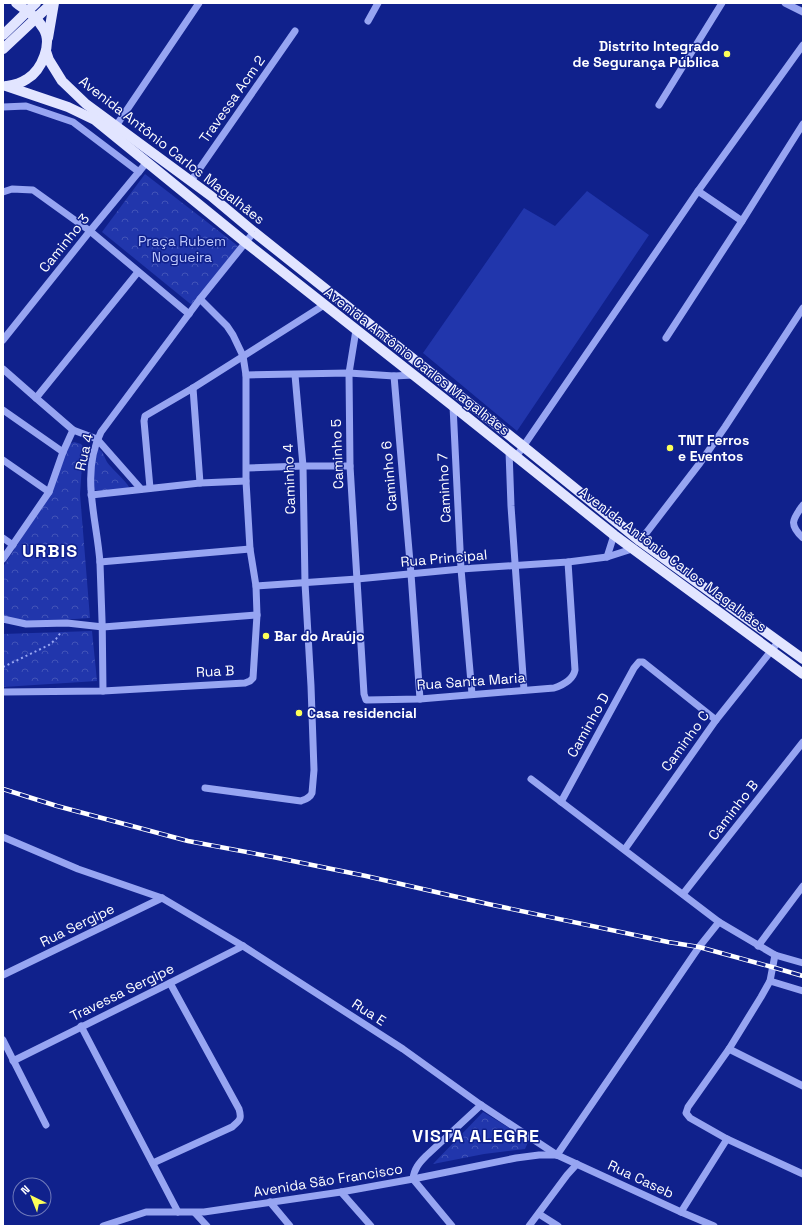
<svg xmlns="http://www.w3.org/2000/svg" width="806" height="1229" font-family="'Space Grotesk',sans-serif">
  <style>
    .grass { fill: #2136ac }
    .park { fill: url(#park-crowns) }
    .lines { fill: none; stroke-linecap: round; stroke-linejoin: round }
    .path { stroke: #97a5f2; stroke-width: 2; stroke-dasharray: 2 3; stroke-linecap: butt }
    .minor { stroke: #97a5f2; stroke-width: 7 }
    .major { stroke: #e2e5ff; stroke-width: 10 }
    .rail-casing { stroke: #fff; stroke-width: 4.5 }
    .rail { stroke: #10218c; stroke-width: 3; stroke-dasharray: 9; stroke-linecap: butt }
    .poi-dot { fill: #fdff58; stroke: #10218c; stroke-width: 1.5 }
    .labels { text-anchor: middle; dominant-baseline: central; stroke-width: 3; stroke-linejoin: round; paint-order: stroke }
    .poi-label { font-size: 14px; font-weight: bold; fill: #fff; stroke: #10218c; text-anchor: start }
    .street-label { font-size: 14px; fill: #fff; stroke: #10218c }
    .park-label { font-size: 14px; fill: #bec8fd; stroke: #10218c }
    .district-label { font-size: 18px; font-weight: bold; letter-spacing: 1px; fill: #fff; stroke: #10218c }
  </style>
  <defs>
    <pattern id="park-crowns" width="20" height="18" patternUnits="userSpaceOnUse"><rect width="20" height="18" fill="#2136ac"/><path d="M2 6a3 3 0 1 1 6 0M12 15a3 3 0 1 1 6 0" fill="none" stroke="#4254b8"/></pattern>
  </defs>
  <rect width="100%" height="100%" fill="#10218c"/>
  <polygon class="grass" points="587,191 649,235 517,431 423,353 524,208 555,226"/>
  <g class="park">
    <polygon points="145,174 238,246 193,306 102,232"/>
    <polygon points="74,442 81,444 85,449 85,452 82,464 80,494 90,618 30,622 3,617 3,567 48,497 68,445"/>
    <path d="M 98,449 C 104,451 104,457 107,462 C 112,469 127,482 129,487 L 127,490 L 87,490 L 89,464 Z"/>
    <polygon points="92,631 97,681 3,687 3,634"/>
    <polygon points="483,1112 529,1140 525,1149 484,1154 433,1164"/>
  </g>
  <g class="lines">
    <polyline class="path" points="3,667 49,645 56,639 61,632"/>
    <g class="minor">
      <polyline points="785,3 803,12"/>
      <polyline points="368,21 378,3"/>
      <polyline points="659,105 722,3"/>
      <polyline points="3,107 26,106 73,122 139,172"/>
      <polyline points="116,126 199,3"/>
      <polyline points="191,181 295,31"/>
      <polyline points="698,191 742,221"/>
      <polyline points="3,192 12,189 33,190 90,231 189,314"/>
      <path d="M 356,330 L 349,373 L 350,466 L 364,694 L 366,700 L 420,699 L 554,688 C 563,685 573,680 575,670 L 568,562"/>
      <polyline points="666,338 742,221 803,124"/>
      <polyline points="3,340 90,231 147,162"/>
      <polyline points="3,369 36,398 73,430 97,439 141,489"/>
      <polyline points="246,375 349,373 394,376 413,375"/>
      <polyline points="394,376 411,574 420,699"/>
      <polyline points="193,388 200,483"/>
      <polyline points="36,398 138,272"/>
      <polyline points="453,406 461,569 472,694"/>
      <polyline points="3,410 63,452"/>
      <polyline points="509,451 511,506 524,690"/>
      <polyline points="516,457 698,191 803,45"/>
      <polyline points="3,460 49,492"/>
      <polyline points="247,468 303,466 350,466"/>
      <polyline points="150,488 144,421 145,416 193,388 324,305"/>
      <polyline points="91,495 200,483 246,481"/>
      <path d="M 803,505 C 793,519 788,524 803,538"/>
      <polyline points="3,538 13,545"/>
      <polyline points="640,541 700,463 725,427 803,308"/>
      <polyline points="607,557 614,535"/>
      <polyline points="3,559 49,492 63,452 73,430"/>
      <polyline points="100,562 250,549"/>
      <polyline points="256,586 357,579 461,569 568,562 607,557 632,549"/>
      <polyline points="3,619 26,624 67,623 103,627 257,615"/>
      <path d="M 103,691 C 103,649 102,606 100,563 C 97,519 80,474 101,432 L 200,299 L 254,232"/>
      <polyline points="3,692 103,691 245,683 250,681 253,678 257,615 256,586 250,549 246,481 246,375 243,356 233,335 227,326 200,299"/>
      <polyline points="531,779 719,922 775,955 803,963"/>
      <path d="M 205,788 L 301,801 C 306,799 310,798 312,793 L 314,770 L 311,686 L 305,583 L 303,466 L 295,375"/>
      <polyline points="561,802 634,668 639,662 643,662 716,720"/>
      <polyline points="3,837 78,869 162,898 243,946 403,1049 481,1105 557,1155 681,1212 714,1226"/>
      <polyline points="625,849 716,720 779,641"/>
      <polyline points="683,894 803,742"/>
      <polyline points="758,946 803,886"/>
      <polyline points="775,955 770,981 761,997 729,1049 688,1107 686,1113 690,1118 727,1139 803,1174"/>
      <polyline points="3,975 162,898"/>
      <polyline points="770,981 803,991"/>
      <polyline points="81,1026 178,1212"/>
      <polyline points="3,1040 46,1125"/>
      <polyline points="729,1049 803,1086"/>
      <polyline points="13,1061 170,983 243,946"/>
      <polyline points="557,1155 699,947 719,922"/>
      <path d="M 153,1163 L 232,1127 C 240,1120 242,1119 239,1109 L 170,983"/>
      <polyline points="341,1192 371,1226"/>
      <polyline points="270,1202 290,1226"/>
      <polyline points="681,1212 727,1139"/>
      <polyline points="195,1213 207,1226"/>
      <polyline points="539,1214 558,1226"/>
      <polyline points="103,1226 146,1212 204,1212 341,1192 413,1179 516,1158 539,1155 557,1155"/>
      <path d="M 452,1226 L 413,1179 C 414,1169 419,1163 426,1156 L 481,1105"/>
      <polyline points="529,1226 567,1175 577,1164"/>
    </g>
    <g class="major">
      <polyline points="3,35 36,3"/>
      <polyline points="48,38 54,3"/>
      <polyline points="3,49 52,3"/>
      <polyline points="46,51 49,60 62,81 86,104 211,196 254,232 524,447 640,541 803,659"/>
      <polyline points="6,86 68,107 95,120 245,242 453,406 614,535 803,674"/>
      <path d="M 7,86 C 14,85 21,83 27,79 C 42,70 53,43 43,28 C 37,17 26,10 16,3"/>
    </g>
    <g class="rail-casing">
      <polyline id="rail" points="3,789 57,806 188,841 273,857 366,876 488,904 668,942 699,947 772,967 803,976"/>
    </g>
    <use href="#rail" class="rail"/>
  </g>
  <g class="poi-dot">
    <circle cx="727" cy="54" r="4"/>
    <circle cx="670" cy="448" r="4"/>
    <circle cx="266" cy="636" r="4"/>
    <circle cx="299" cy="713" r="4"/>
  </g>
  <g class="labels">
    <g class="poi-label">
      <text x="719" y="46" text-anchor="end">Distrito Integrado<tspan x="719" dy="16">de Segurança Pública</tspan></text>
      <text x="678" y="440">TNT Ferros<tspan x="678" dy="16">e Eventos</tspan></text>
      <text x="274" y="636">Bar do Araújo</text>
      <text x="307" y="713">Casa residencial</text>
    </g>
    <g class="street-label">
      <text transform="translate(232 99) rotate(-55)">Travessa Acm 2</text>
      <text transform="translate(172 150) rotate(38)">Avenida Antônio Carlos Magalhães</text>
      <text transform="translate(64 243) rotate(-51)">Caminho 3</text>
      <text transform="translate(417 361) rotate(38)">Avenida Antônio Carlos Magalhães</text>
      <text transform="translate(84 452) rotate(-77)">Rua 4</text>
      <text transform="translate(337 454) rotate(-92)">Caminho 5</text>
      <text transform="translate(389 476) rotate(-95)">Caminho 6</text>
      <text transform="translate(289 479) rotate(-92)">Caminho 4</text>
      <text transform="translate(444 488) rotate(-93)">Caminho 7</text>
      <text transform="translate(444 558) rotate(-5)">Rua Principal</text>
      <text transform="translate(673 559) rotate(37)">Avenida Antônio Carlos Magalhães</text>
      <text transform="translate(215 671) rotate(-3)">Rua B</text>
      <text transform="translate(471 681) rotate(-4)">Rua Santa Maria</text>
      <text transform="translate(588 725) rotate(-61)">Caminho D</text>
      <text transform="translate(685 741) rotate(-54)">Caminho C</text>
      <text transform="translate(733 810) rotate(-52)">Caminho B</text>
      <text transform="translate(77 925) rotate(-26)">Rua Sergipe</text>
      <text transform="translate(122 992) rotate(-26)">Travessa Sergipe</text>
      <text transform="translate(369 1012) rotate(33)">Rua E</text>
      <text transform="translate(641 1179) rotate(25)">Rua Caseb</text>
      <text transform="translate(328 1180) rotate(-9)">Avenida São Francisco</text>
    </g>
    <g class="park-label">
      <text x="182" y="241">Praça Rubem<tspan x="182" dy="16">Nogueira</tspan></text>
    </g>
    <g class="district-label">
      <text x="50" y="550">URBIS</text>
      <text x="476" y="1135">VISTA ALEGRE</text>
    </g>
  </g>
  <rect width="806" height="1229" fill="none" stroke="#ffffff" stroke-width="8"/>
  <g transform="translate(32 1197) rotate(317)"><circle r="19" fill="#10218c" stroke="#707aba"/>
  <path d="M0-3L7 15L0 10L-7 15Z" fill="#fdff58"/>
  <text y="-6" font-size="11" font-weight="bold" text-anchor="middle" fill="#ffffff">N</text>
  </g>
</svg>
